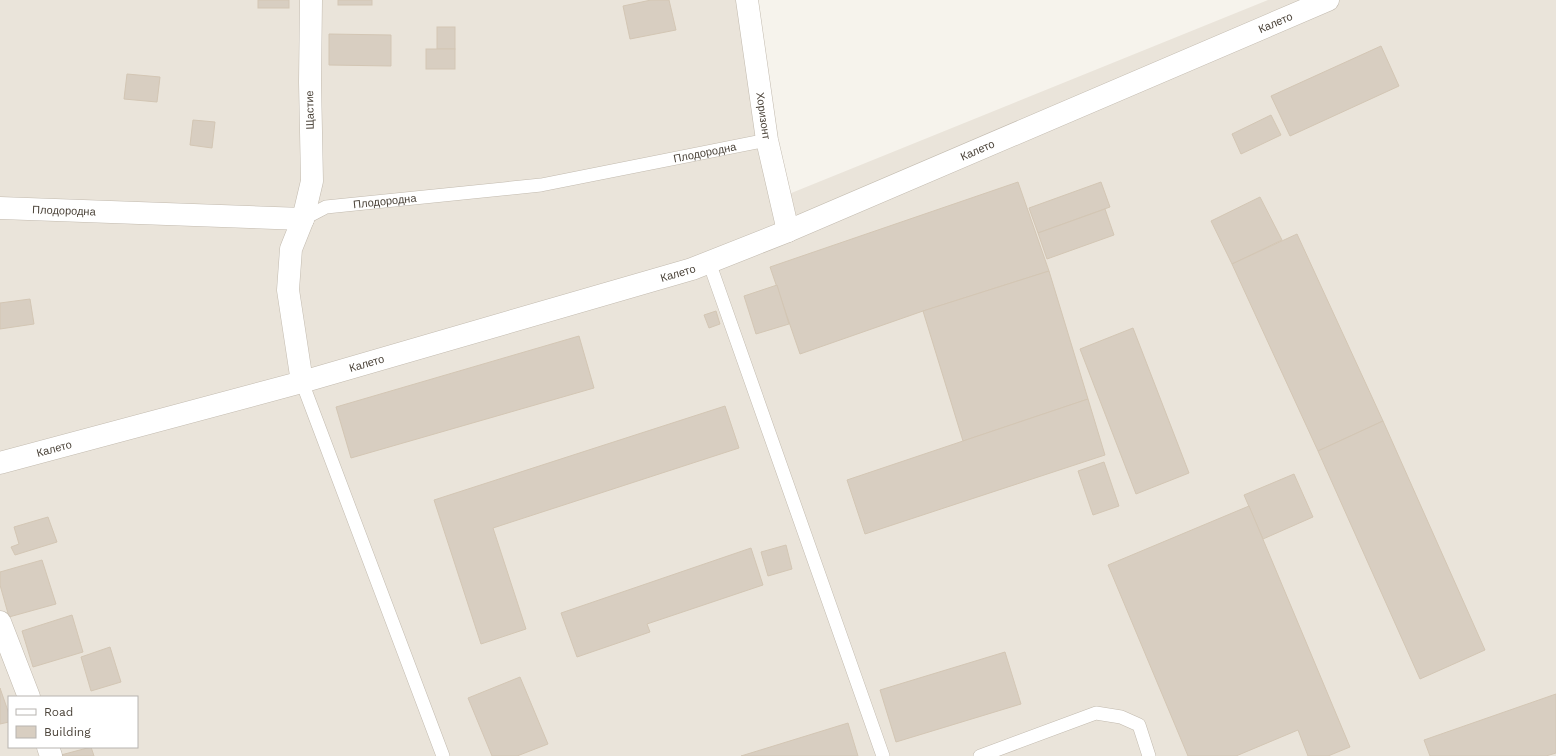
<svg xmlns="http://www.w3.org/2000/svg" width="1556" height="756" font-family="'Work Sans',sans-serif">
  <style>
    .residential { fill: #eae4da; fill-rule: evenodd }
    .building { fill: #d8cec1; stroke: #d3c6b4 }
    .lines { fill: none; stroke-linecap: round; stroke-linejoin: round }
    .service-casing { stroke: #c2baae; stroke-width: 14 }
    .minor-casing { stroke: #c2baae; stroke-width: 23 }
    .service { stroke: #fff; stroke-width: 13 }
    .minor { stroke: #fff; stroke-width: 22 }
    .labels { text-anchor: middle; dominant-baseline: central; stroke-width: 3; stroke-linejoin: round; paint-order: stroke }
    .street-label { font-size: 11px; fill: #4b4339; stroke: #fff }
  </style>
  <rect width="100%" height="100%" fill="#f6f3ec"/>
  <path class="residential" d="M 0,0 L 747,0 L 779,198 L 1268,0 L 1556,0 L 1556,756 L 0,756 ZM 9,697 L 137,697 L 137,747 L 9,747 Z"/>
  <g class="building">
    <rect x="258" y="0" width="31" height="8"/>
    <rect x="338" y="0" width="34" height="5"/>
    <polygon points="651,0 669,0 676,30 630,39 623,6"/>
    <rect x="437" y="27" width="18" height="22"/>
    <polygon points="329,34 391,35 391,66 329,65"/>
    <polygon points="1381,46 1399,86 1290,136 1271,96"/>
    <rect x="426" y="49" width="29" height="20"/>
    <polygon points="127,74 160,77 157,102 124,99"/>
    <polygon points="1271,115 1281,135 1241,154 1232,134"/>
    <polygon points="193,120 215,122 212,148 190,145"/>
    <polygon points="1018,182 1049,271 923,311 800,354 770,267"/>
    <polygon points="1101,182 1110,207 1038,233 1029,208"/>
    <polygon points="1260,197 1282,240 1232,264 1211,221"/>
    <polygon points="1105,209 1114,235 1047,259 1038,233"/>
    <polygon points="1297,234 1383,421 1318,451 1232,264"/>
    <polygon points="1049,271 1088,399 963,441 923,311"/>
    <polygon points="777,285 789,324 756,334 744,296"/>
    <polygon points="30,299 34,324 0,329 0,303"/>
    <polygon points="716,311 720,324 709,328 704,315"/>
    <polygon points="1133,328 1189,473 1136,494 1080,349"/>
    <polygon points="579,336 594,388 351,458 336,407"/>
    <polygon points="1088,399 1105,455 865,534 847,480"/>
    <polygon points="725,406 739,448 493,528 526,629 481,644 434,500"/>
    <polygon points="1383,421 1485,650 1420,679 1318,451"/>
    <polygon points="1104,462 1119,506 1093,515 1078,471"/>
    <polygon points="1294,474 1313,517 1263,539 1244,495"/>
    <polygon points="1249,506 1350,747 1328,756 1308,756 1298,730 1236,756 1188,756 1108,565"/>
    <polygon points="48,517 57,542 15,555 11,547 19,544 14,527"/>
    <polygon points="786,545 792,569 768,576 761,552"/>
    <polygon points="751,548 763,585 647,624 650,632 577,657 561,613"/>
    <polygon points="42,560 56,604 9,617 0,585 0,572"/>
    <polygon points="72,615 83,652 33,667 22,631"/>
    <polygon points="110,647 121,682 91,691 81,657"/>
    <polygon points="1005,652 1021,704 896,742 880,690"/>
    <polygon points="520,677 548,744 517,756 492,756 468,698"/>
    <polygon points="0,688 9,714 9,722 0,724"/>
    <polygon points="1556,694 1556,753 1546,756 1430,756 1424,740"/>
    <polygon points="848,723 858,756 741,756"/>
    <polygon points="91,747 94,756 61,756 61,755"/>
  </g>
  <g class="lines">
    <g class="service-casing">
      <g id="service">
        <path id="s1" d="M 303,219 L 326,207 L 541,185 L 767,140"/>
        <polyline points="709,262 883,756"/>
        <polyline points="302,382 443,756"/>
        <polyline points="980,756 1096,713 1121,717 1139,725 1149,756"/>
      </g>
    </g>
    <g class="minor-casing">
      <g id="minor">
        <path id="s2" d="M 747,0 L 767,140 L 788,231"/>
        <path id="s3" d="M 0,208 L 303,219"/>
        <polyline points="302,382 288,290 291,249 303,219 312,181 310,82 311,0"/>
        <path id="s4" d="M 0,463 L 302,382 L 692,269 L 788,231 L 1328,0"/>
        <polyline points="0,622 29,697"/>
        <polyline points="48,747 51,756"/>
      </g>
    </g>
    <use href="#service" class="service"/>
    <use href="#minor" class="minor"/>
  </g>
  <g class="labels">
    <g class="street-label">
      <text stroke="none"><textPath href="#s4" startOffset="1352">Калето</textPath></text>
      <text transform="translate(310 110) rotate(-91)">Щастие</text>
      <text stroke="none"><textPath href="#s2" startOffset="117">Хоризонт</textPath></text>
      <text stroke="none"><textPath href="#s4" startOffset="1028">Калето</textPath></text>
      <text stroke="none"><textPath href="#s1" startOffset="409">Плодородна</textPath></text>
      <text stroke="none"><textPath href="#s1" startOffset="85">Плодородна</textPath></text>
      <text stroke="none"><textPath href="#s3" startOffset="64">Плодородна</textPath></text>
      <text stroke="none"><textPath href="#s4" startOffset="704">Калето</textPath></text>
      <text stroke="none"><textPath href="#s4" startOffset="380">Калето</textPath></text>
      <text stroke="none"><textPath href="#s4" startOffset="56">Калето</textPath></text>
    </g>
  </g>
  <rect x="8" y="696" width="130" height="52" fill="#ffffff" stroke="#b7b4b0"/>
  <rect x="16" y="709" width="20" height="6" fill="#ffffff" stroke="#b7b4b0"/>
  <text x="44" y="716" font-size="12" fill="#4b4339">Road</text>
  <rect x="16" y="726" width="20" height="12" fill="#d8cec1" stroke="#b7b4b0"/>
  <text x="44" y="736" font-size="12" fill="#4b4339">Building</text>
</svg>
